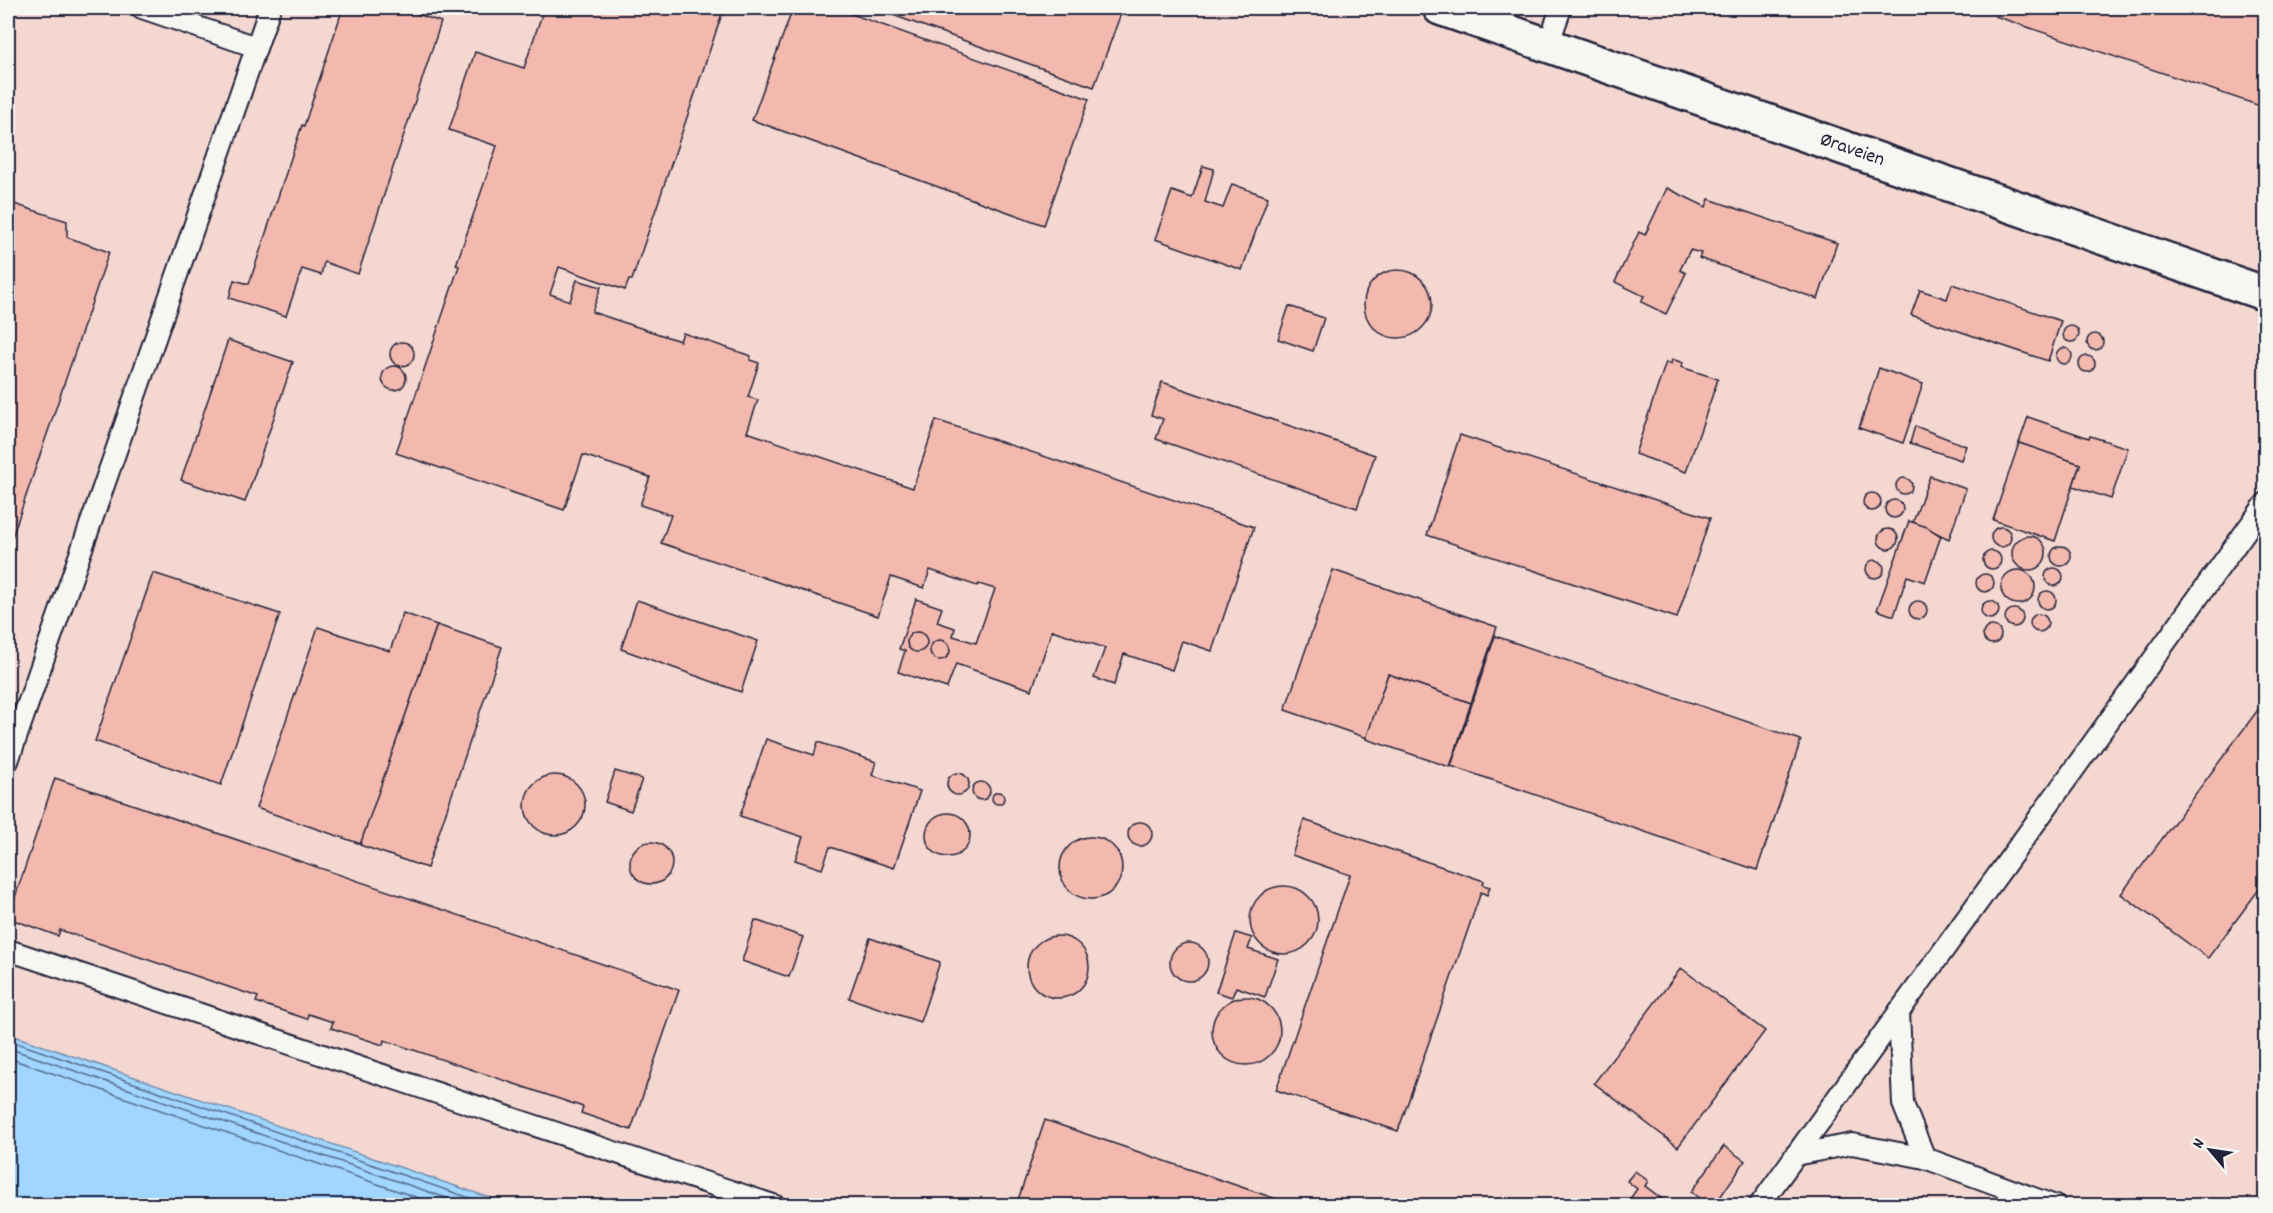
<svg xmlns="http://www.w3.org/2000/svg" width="2273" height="1213" font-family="Dekko,sans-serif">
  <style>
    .built { fill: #f4d7d0 }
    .water { fill: #a0d6ff; stroke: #6e8eb1; stroke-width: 1.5 }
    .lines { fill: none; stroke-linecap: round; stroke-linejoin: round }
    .shore { stroke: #546a89; stroke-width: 1.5 }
    .building { fill: #f3b9ae; stroke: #22223b; stroke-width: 1.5 }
    .service-casing { stroke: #22223b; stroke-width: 24 }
    .tertiary-casing { stroke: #22223b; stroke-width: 38 }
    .service { stroke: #f6f6f2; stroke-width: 20 }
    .tertiary { stroke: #f6f6f2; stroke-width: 33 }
    .labels { text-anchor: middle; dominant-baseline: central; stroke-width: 5; stroke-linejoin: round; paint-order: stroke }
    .street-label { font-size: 20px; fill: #22223b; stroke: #f6f6f2 }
  </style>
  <rect width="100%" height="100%" fill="#f5e4de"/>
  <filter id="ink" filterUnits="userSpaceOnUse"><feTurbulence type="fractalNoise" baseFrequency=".0167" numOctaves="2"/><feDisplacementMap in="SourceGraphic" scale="12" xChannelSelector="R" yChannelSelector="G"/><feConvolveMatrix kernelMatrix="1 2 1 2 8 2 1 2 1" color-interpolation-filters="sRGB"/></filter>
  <g filter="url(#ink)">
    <polygon class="built" points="8,8 2265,8 2265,1205 511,1205 8,1034"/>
    <polygon class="water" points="8,1034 511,1205 8,1205"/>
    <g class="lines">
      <g class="shore">
        <polyline points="8,1040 493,1206"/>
        <polyline points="8,1048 470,1206"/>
        <polyline points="8,1058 442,1206"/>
      </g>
    </g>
    <g class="building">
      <polygon points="343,8 399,8 441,22 358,274 324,262 321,275 302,269 286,316 229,298 234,280 249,284 302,125 304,126"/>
      <polygon points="544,8 724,8 632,280 629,280 625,290 559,267 550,294 570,301 577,280 601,287 592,312 680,341 683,333 751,356 750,360 759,363 748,397 758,400 747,432 913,488 936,420 1254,527 1212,651 1182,641 1172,670 1124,654 1114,685 1094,678 1105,648 1052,630 1032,690 956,664 947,688 898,672 905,651 899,649 916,599 942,608 937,622 955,628 953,636 976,643 995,589 979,584 977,586 930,570 924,588 891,577 878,616 661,543 671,515 640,505 650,477 583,455 564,510 396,453 459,266 456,265 497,146 449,130 475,52 524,68"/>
      <polygon points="793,8 835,8 1089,99 1044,225 752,120"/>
      <polygon points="873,8 1123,8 1094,87"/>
      <polygon points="1989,8 2266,8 2266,108 1995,16 1997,10"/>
      <polygon points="1203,166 1214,169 1205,202 1223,208 1232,184 1268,197 1242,270 1155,239 1172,191 1192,198"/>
      <polygon points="1667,188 1706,207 1709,199 1837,243 1818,299 1699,258 1701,253 1690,250 1680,270 1686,273 1666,314 1641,302 1644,296 1615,282 1639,232 1645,235"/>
      <polygon points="11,203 67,221 67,237 109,252 8,549 8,217 11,218"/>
      <circle cx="1398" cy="304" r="34"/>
      <polygon points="1952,284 2061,321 2048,361 1911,315 1920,290 1947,299"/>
      <polygon points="1289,306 1324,318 1313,351 1278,339"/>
      <circle cx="2071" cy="334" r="8"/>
      <circle cx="2095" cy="342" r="8"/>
      <polygon points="228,340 293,362 245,502 181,480"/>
      <circle cx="402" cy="354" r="12"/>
      <circle cx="2064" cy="356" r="8"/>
      <circle cx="2087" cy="364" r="8"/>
      <polygon points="1672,359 1683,363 1681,367 1718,379 1686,472 1635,454 1666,362 1671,364"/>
      <circle cx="394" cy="378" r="12"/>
      <polygon points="1879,368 1923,384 1903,443 1859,428"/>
      <polygon points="1162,382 1375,455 1357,508 1156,439 1163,419 1151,415"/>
      <polygon points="2028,417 2089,438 2090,436 2128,448 2111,499 2073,486 2080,464 2019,443"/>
      <polygon points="1915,426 1966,446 1961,460 1910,443"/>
      <polygon points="1460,435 1710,518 1677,618 1427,535"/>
      <polygon points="2019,443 2080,464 2055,541 1993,520"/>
      <polygon points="1930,476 1966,489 1949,539 1913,522"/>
      <circle cx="1904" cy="486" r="8"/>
      <circle cx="1872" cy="502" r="9"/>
      <circle cx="1894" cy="509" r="9"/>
      <polygon points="1909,521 1927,527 1941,536 1925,582 1907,576 1894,616 1877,610"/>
      <circle cx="2001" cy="537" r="10"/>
      <circle cx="1888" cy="539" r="10"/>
      <circle cx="2029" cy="553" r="17"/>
      <circle cx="2061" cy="556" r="10"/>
      <circle cx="1992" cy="560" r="9"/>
      <circle cx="1875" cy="569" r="9"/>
      <circle cx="2054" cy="577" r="9"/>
      <circle cx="2018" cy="587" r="17"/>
      <polygon points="1333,570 1497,627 1471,703 1388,674 1367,738 1285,710"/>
      <polygon points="153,573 280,614 221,785 95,741"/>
      <circle cx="1985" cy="583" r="9"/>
      <circle cx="2047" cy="600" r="9"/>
      <polygon points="637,600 758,641 741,692 621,649"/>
      <circle cx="1918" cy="610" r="9"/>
      <circle cx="1990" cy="610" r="9"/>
      <circle cx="2014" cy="618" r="9"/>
      <polygon points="403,613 437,625 361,844 256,808 318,627 390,651"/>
      <circle cx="2039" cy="623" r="9"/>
      <polygon points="437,625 502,647 427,868 360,845"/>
      <circle cx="1992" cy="635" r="9"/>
      <circle cx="917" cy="642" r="10"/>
      <polygon points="1495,636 1801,740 1757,870 1451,766"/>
      <circle cx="940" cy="650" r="10"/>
      <polygon points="1388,674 1471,703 1450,767 1366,739"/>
      <polygon points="2266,699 2266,880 2208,958 2121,894"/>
      <polygon points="766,739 814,755 818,742 876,762 872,775 920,791 894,868 830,847 822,869 795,860 803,837 740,816"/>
      <polygon points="615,771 642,779 631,811 605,802"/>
      <circle cx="958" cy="784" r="11"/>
      <circle cx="555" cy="805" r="30"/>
      <polygon points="55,778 679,990 631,1130 581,1113 583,1107 384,1040 383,1045 331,1028 333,1022 308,1014 307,1019 256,1002 258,997 60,930 58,936 8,918"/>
      <circle cx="981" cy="791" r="9"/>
      <circle cx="998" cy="798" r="6"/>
      <circle cx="948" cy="835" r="22"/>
      <polygon points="1304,820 1484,881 1483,885 1490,887 1487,895 1481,892 1398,1131 1276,1090 1350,875 1292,855"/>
      <circle cx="1140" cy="834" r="12"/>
      <circle cx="1091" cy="868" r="31"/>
      <circle cx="651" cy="863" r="21"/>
      <circle cx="1284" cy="920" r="34"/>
      <polygon points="755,920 803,937 789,977 742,961"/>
      <polygon points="1236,933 1252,938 1248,949 1278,959 1265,997 1236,987 1232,997 1216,992"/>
      <circle cx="1058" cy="967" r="31"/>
      <polygon points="870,938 940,962 920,1022 849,998"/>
      <circle cx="1189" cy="962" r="19"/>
      <polygon points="1681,968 1765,1031 1678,1147 1594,1083"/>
      <circle cx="1246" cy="1031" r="34"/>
      <polygon points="1045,1120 1297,1206 1016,1206"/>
      <polygon points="1724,1146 1745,1161 1714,1206 1710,1206 1691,1192"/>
      <polygon points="1635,1171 1648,1181 1645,1186 1662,1199 1657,1206 1625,1206 1637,1189 1627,1181"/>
    </g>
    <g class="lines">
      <g class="service-casing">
        <g id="service">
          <polyline points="142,8 256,47"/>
          <polyline points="1548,45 1561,8"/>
          <polyline points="8,761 270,8"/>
          <polyline points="8,950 776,1206"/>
          <polyline points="1899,1011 1903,1104 1925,1158"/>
          <polyline points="1795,1155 1852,1144 1925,1158 2055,1206"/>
          <polyline points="1759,1206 2266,503"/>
        </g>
      </g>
      <g class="tertiary-casing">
        <g id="tertiary">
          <path id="s1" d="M 1440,8 L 2266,294"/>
        </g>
      </g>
      <use href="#service" class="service"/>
      <use href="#tertiary" class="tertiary"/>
    </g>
  </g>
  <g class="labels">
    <g class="street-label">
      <text stroke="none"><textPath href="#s1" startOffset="436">Øraveien</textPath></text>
    </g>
  </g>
  <rect width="2273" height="1213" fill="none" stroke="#f6f6f2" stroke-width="30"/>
  <rect x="15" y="15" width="2243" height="1183" fill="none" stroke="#22223b" stroke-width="2" filter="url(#ink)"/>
  <g transform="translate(2210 1150) rotate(299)" stroke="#f6f6f2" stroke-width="4.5" paint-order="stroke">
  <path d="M0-4.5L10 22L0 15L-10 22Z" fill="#22223b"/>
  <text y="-9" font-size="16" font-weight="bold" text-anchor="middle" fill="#22223b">N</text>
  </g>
</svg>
